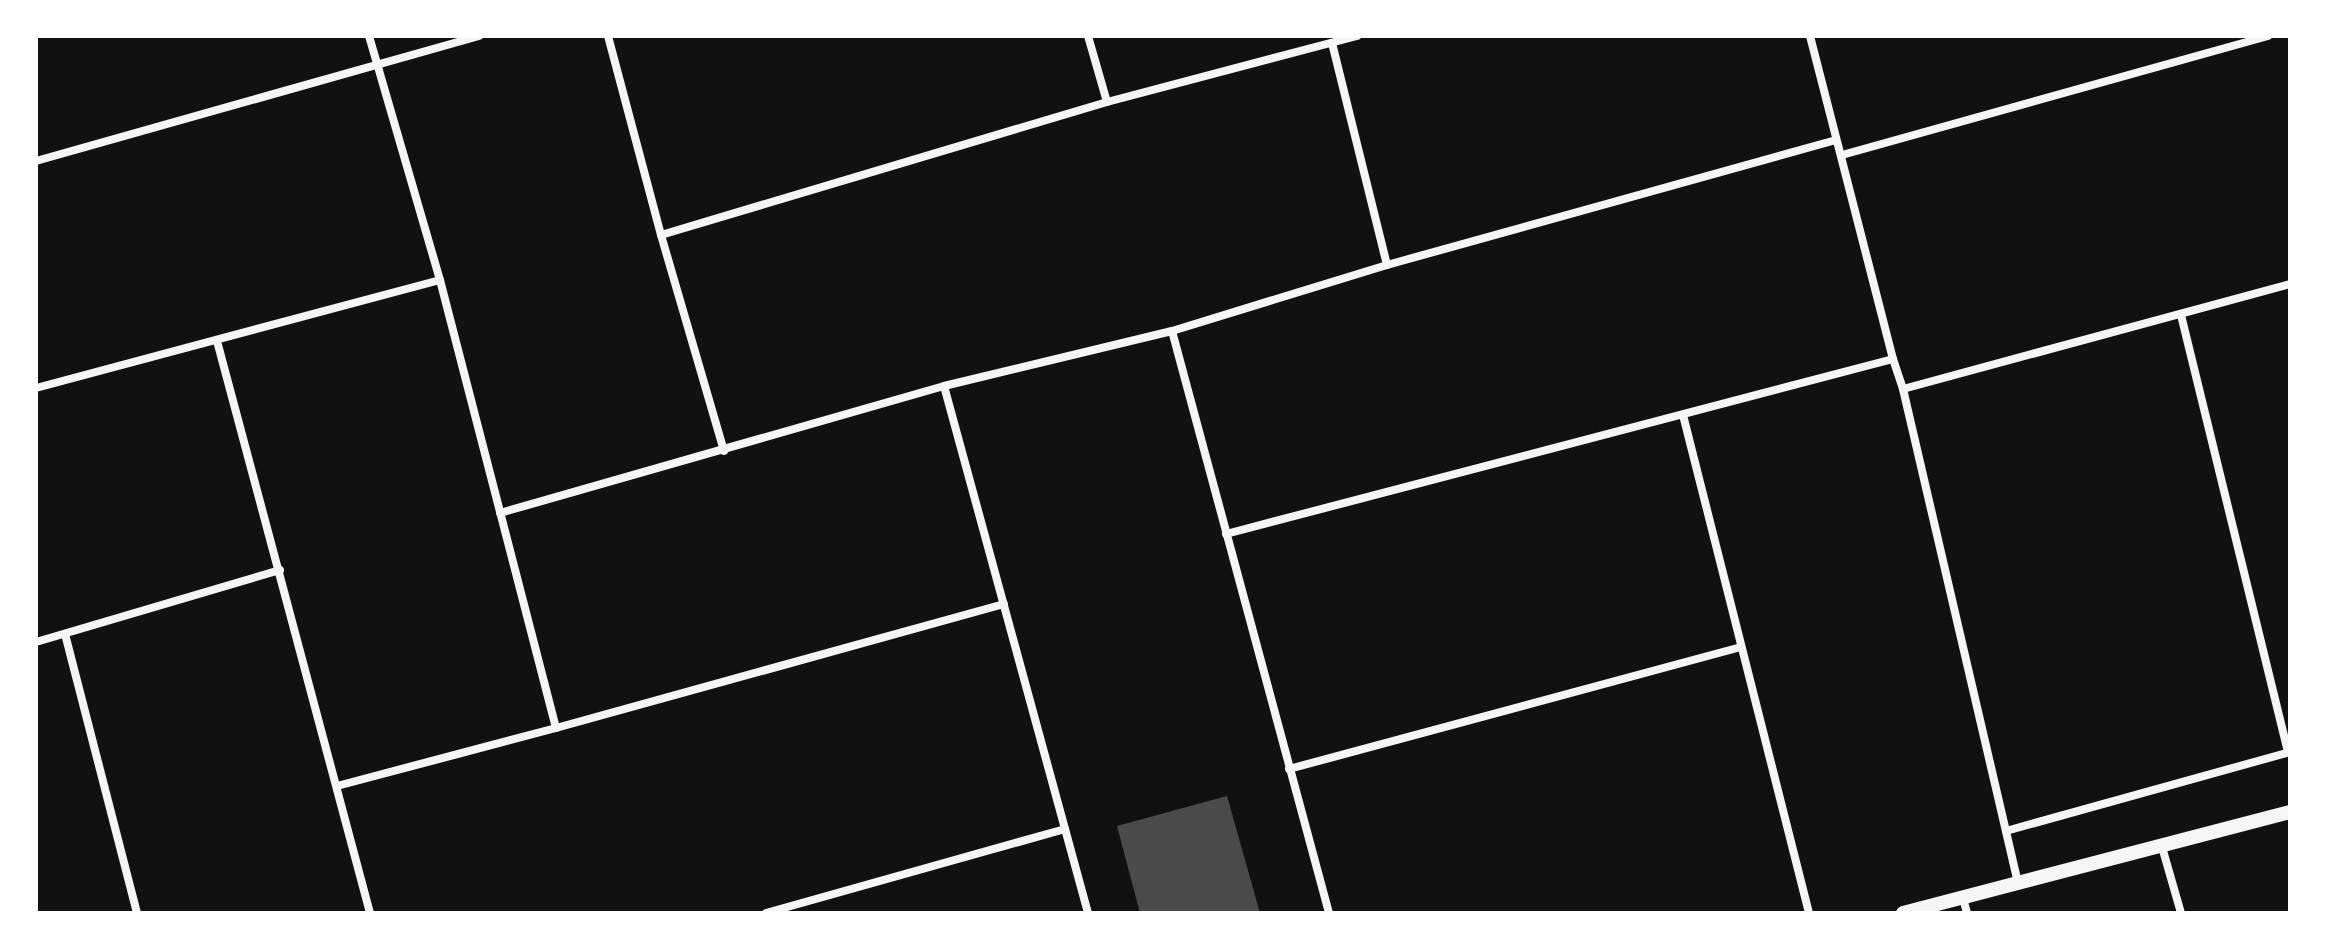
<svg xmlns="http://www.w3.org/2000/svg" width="2326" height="949" font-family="Commissioner,sans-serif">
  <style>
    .building { fill: #4a4a4a }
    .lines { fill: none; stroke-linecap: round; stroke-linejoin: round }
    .minor { stroke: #f5f5f5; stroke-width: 8 }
    .tertiary { stroke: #f5f5f5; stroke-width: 14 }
  </style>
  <rect width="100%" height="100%" fill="#111"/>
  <polygon class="building" points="1227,796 1260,913 1140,913 1117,826"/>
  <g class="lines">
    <g class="minor">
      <polyline points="369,36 440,280 556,728"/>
      <polyline points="608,36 661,235 724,451"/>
      <polyline points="1088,36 1107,102"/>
      <polyline points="1810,36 1893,359 1903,389 2018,883"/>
      <polyline points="1332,43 1387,265"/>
      <polyline points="1842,155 2268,36"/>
      <polyline points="36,161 479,36"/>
      <polyline points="661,235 1107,102 1357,36"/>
      <polyline points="2181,315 2288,752"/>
      <polyline points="1172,331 1329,913"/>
      <polyline points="217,341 370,913"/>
      <polyline points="944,386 1088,913"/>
      <polyline points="36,388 440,280"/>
      <polyline points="1903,389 2290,284"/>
      <polyline points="1683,415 1809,913"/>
      <polyline points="500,513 944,386 1172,331 1387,265 1836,140"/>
      <polyline points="1226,534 1893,359"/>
      <polyline points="65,634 137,913"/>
      <polyline points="36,642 280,570"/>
      <polyline points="1289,769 1741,647"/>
      <polyline points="337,786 556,728 1004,604"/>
      <polyline points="2006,831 2290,752"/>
      <polyline points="2162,847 2181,913"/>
      <polyline points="1963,898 1967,913"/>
      <polyline points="766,913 1065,829"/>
    </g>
    <polyline class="tertiary" points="1903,913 2290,812"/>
  </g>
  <rect width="2326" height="949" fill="none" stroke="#ffffff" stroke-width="76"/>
</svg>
